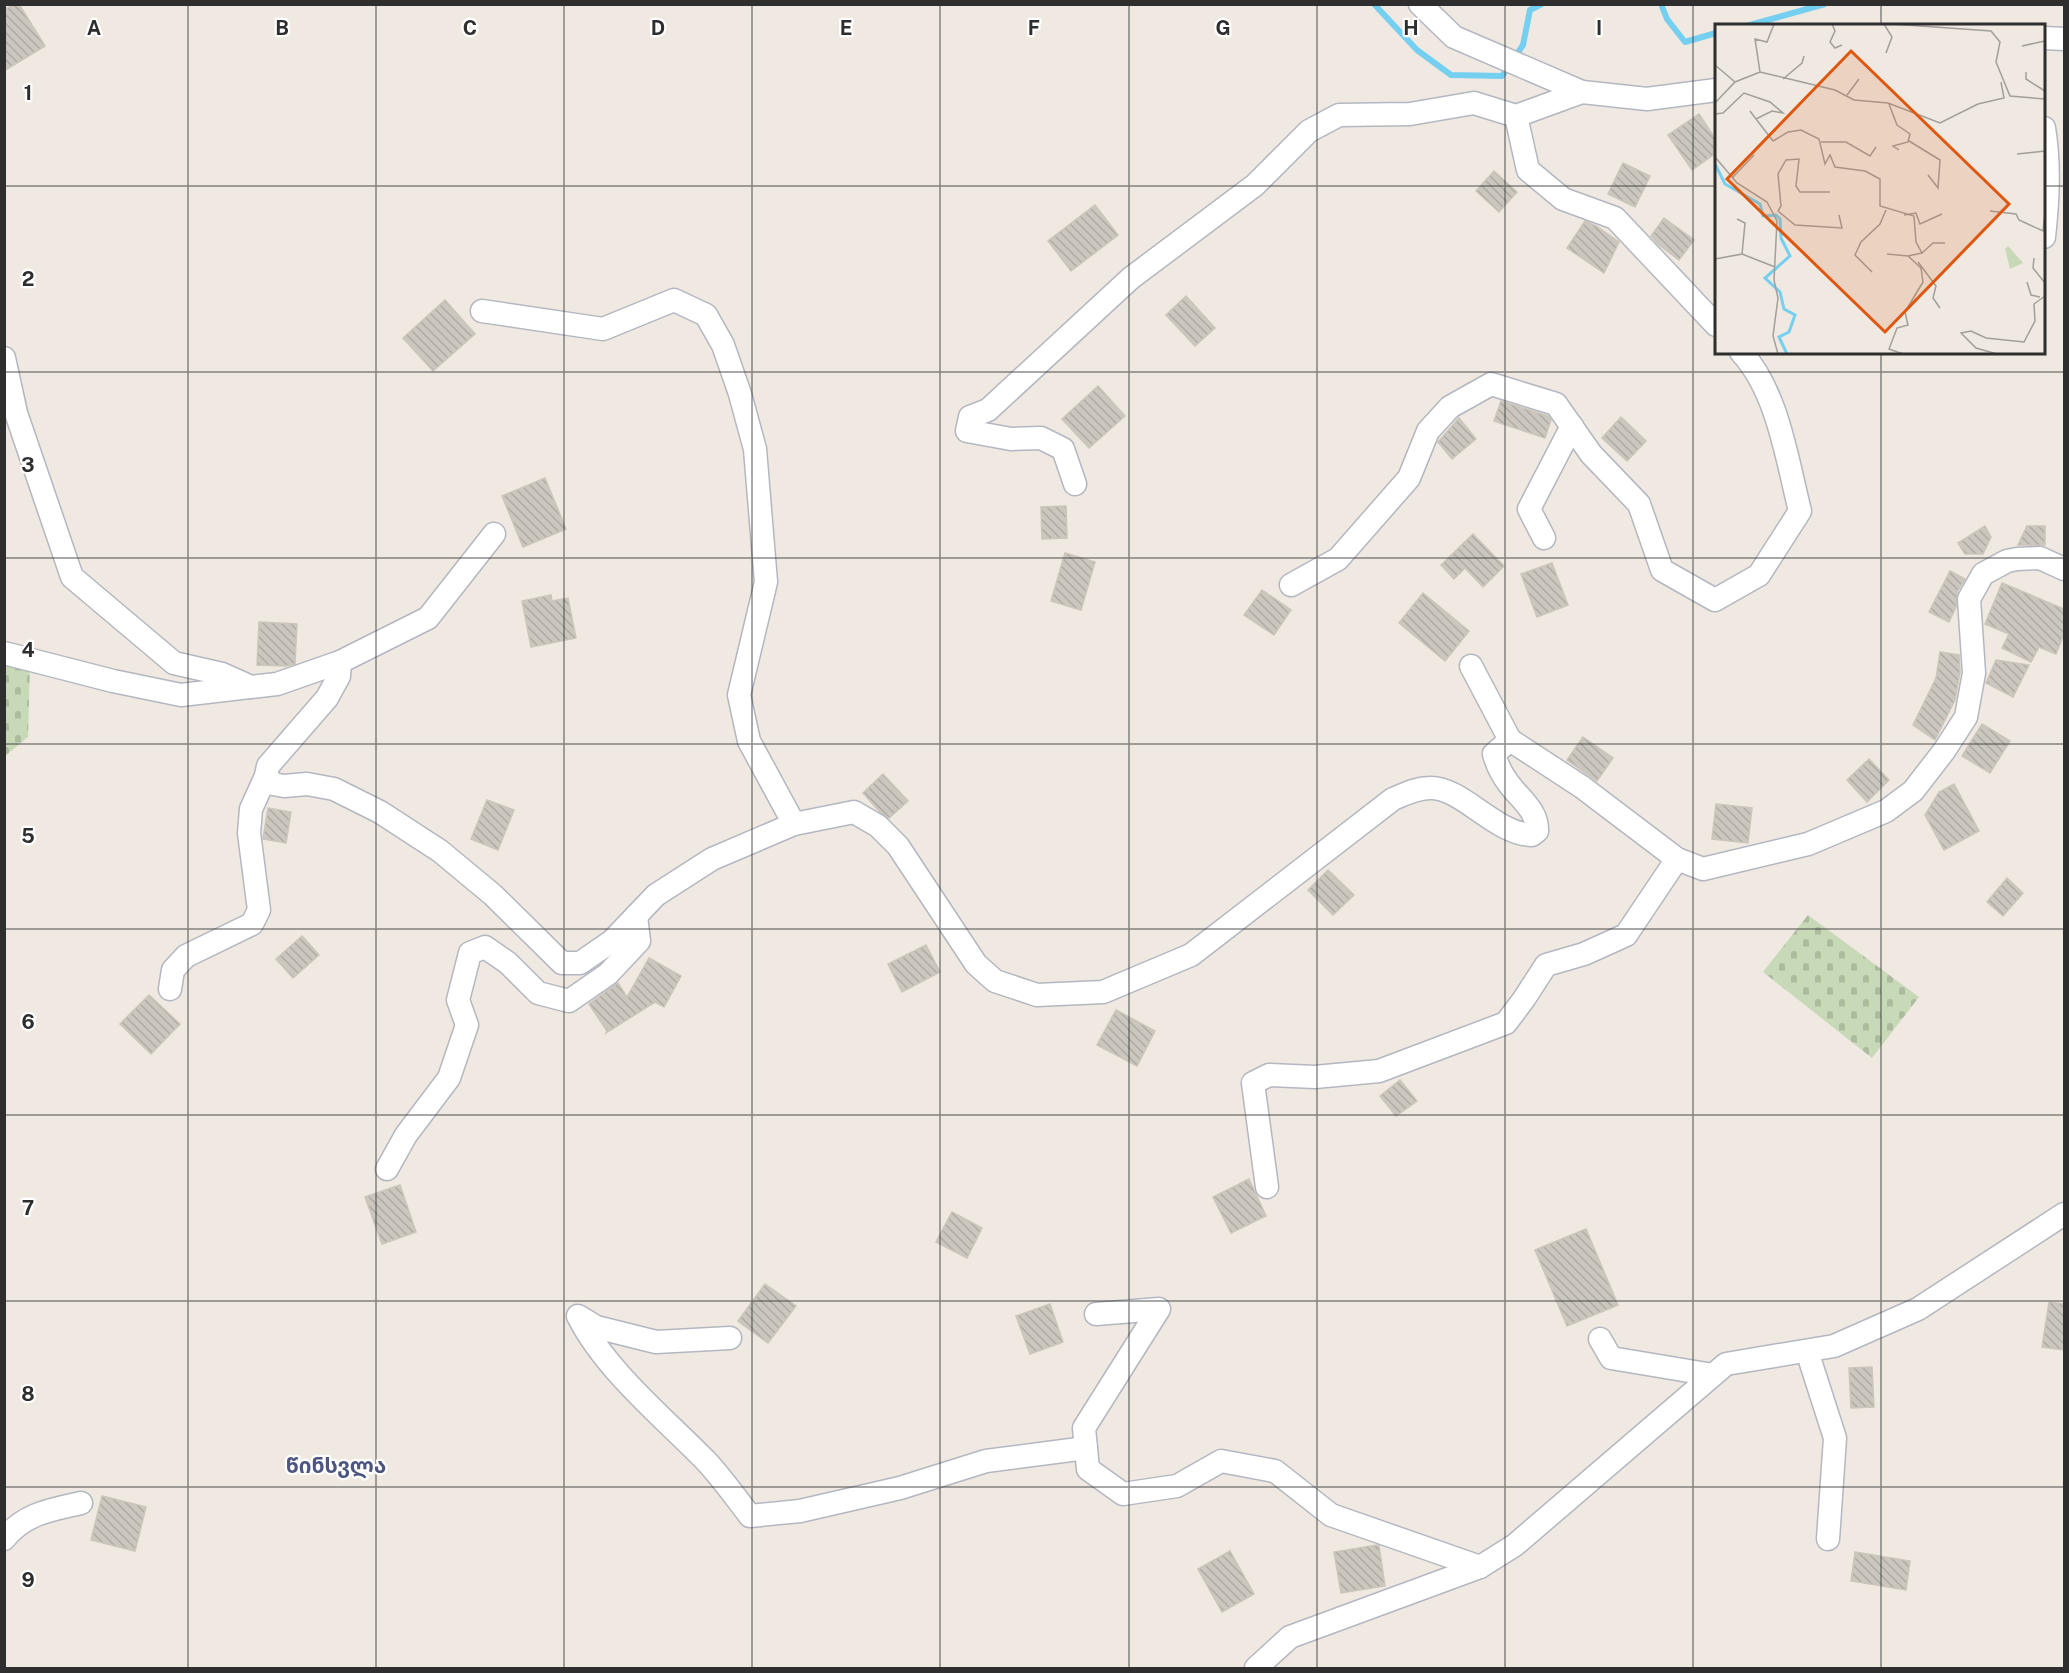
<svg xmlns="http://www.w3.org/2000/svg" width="2069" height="1673" font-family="'Public Sans','Noto Sans Georgian',sans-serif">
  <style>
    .cemetery { fill: url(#cemetery-stones) }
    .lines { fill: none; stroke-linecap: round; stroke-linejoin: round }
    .stream { stroke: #75cff0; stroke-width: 6 }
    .building { fill: url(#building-back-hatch); stroke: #cbc5ba; stroke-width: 1.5 }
    .minor-casing { stroke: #b4b7c1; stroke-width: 25 }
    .minor { stroke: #fff; stroke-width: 22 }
    .grid { fill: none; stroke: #2e2e2e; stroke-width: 1.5; stroke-opacity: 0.55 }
    .labels { text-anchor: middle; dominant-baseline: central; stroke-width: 4.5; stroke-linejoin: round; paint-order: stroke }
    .quarter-label { font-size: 21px; font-weight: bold; fill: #4d5680; stroke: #fff }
    .inset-river { fill: none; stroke: #75cff0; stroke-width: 3 }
    .inset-road { fill: none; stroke: #a29e99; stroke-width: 1.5 }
    .view { fill: #df570e; fill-opacity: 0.15; stroke: #df570e; stroke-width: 3 }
    .inset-edge { fill: none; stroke: #2e2e2e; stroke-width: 3 }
    .grid-label { font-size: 20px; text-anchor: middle; font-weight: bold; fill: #2e2e2e; stroke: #fff; stroke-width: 4.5; stroke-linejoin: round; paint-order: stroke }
  </style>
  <defs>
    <pattern id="cemetery-stones" width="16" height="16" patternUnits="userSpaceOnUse" patternTransform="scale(1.5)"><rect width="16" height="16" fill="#c8d9b8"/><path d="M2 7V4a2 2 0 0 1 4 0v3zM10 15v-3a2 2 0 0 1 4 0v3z" fill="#acbb9e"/></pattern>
    <pattern id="building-back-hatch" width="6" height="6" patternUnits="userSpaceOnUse" patternTransform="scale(1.5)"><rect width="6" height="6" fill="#cbc7bf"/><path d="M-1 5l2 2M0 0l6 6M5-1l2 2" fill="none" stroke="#afaba4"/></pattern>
  </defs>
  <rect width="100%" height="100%" fill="#efe9e1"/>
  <g class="cemetery">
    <polygon points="4,660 30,664 28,737 5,756"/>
    <polygon points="1808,915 1919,997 1872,1058 1763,972"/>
  </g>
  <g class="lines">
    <g class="stream">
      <polyline points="1374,4 1417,50 1451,75 1502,76 1523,45 1530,10 1542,4"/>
      <polyline points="1661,4 1667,19 1685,42 1716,33"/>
      <polyline points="1746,26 1825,4"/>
    </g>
  </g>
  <g class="building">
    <polygon points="14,4 19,4 45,46 4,71 4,10"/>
    <polygon points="1699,114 1716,140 1716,153 1692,170 1668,135"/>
    <polygon points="1623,163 1650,176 1635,207 1608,194"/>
    <polygon points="1494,171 1517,192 1499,212 1476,191"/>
    <polygon points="1095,205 1118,235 1071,271 1048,241"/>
    <polygon points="1664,218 1694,240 1679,260 1659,245 1651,236"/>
    <polygon points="1585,221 1596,226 1619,242 1604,273 1567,248"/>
    <polygon points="1186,296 1215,328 1195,346 1166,315"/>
    <polygon points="445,300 475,334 433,371 403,338"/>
    <polygon points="1098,386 1125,416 1089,448 1062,419"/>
    <polygon points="1501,401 1548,416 1551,420 1545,438 1494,421"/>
    <polygon points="1621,417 1646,441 1627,461 1602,438"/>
    <polygon points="1459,418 1476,439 1452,459 1438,442"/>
    <polygon points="545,478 566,529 523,547 502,496"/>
    <polygon points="1066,506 1067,538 1042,539 1041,507"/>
    <polygon points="1985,526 1991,537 1983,554 1965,554 1958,543"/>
    <polygon points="2027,526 2045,526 2045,545 2018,545"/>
    <polygon points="1473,534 1504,566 1483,587 1465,568 1454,579 1441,565"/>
    <polygon points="1065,553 1095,562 1081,610 1051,601"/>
    <polygon points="1552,563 1568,605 1537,617 1521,574"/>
    <polygon points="1950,571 1965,579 1957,592 1956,607 1949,622 1929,612"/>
    <polygon points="2002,583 2064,609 2064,634 2056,654 2039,647 2031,662 2002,648 2009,634 1985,624"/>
    <polygon points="1262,590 1291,610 1274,635 1244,615"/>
    <polygon points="1423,593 1469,631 1445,661 1399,623"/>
    <polygon points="551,595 552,601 568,598 576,638 531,647 522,601"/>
    <polygon points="259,622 297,624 295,664 286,666 257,665"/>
    <polygon points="1940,652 1959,655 1960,672 1955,700 1935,740 1913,725 1936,678"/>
    <polygon points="1996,660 2029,665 2013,697 1986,683"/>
    <polygon points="1982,724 2010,741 1990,773 1962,756"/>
    <polygon points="1583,737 1613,758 1597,781 1567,760"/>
    <polygon points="1869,759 1889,780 1867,802 1847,780"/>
    <polygon points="883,774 908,801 889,818 880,812 863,793"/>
    <polygon points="1954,784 1979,831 1944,850 1925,815 1939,792"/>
    <polygon points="487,800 514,810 498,850 471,839"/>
    <polygon points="1716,804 1752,808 1748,843 1712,839"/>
    <polygon points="268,808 291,812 286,843 263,839"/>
    <polygon points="1328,870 1354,895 1333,915 1308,890"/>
    <polygon points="2007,878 2023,893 2003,916 1987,902"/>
    <polygon points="302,936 319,955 293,978 276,959"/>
    <polygon points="926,945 940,972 902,992 888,964"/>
    <polygon points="649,958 681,976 664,1007 655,1002 606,1033 607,1031 589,1004 618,983 627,997"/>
    <polygon points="149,995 180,1024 151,1054 120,1024"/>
    <polygon points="1116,1010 1155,1031 1137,1066 1097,1045"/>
    <polygon points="1400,1080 1417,1101 1396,1116 1380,1096"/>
    <polygon points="1249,1179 1266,1216 1231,1233 1213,1197"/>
    <polygon points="400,1185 416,1232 382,1244 365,1197"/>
    <polygon points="952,1212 982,1228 967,1258 936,1242"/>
    <polygon points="1586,1229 1618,1305 1567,1326 1535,1250"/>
    <polygon points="765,1284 796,1306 768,1343 738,1321"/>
    <polygon points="2049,1302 2064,1304 2064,1350 2042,1347"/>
    <polygon points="1050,1304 1063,1342 1030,1354 1016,1316"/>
    <polygon points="1872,1367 1874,1407 1851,1408 1849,1368"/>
    <polygon points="102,1496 146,1507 135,1551 91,1540"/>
    <polygon points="1377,1545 1379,1546 1385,1586 1341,1593 1334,1552"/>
    <polygon points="1230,1551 1254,1594 1222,1612 1198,1569"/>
    <polygon points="1855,1552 1910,1561 1906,1590 1851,1581"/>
  </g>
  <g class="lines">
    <g class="minor-casing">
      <g id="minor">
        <polyline points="1420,4 1454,37 1582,92 1647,99 1716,90"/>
        <polyline points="2044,38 2064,39"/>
        <polyline points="1516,116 1528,170 1563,199 1615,218 1716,325"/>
        <path d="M 2044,128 C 2050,165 2048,200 2044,237"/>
        <polyline points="482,311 603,329 674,300 706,315 723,345 740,394 755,449 766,582 739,695 749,741 794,824"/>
        <polyline points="4,358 16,413 72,577 174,663 222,674 251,687 277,684 340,662 428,618 494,534"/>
        <polyline points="1075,484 1063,449 1041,438 1011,439 967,431 970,417 988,410 1131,278 1255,185 1309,131 1339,115 1410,114 1474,103 1516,116 1582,92"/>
        <polyline points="1544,538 1529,509 1572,426"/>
        <path d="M 1291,585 L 1338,559 L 1409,478 L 1428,431 L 1450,407 L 1491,384 L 1556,404 L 1591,454 L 1639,504 L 1662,570 L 1715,600 L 1759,575 L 1800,511 C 1787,460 1778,392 1741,352"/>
        <polyline points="4,653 113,681 181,695 250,687"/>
        <path d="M 340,662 L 339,676 L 327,698 L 268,766 L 266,776 L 273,784 L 284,786 L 307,784 L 334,789 L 380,812 L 440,851 L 493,895 L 562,963 L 580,963 L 612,941 L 656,895 L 712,859 L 794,824 L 854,812 L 878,826 L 898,846 L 976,964 L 995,981 L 1037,995 L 1103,992 L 1191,955 L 1393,799 C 1405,794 1416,788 1430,788 C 1462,787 1495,834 1532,835 L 1537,831 C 1538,811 1520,799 1509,784 C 1502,775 1497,765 1494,754 L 1510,740 L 1582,787 L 1677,859 L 1703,869 L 1808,844 L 1886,811 L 1913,791 L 1944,751 L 1966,717 L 1974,673 L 1969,599 L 1983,574 L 2007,561 L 2017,559 L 2040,558 L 2064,569"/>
        <polyline points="1471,666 1510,740"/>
        <polyline points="170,989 173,970 186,956 252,924 259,910 249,833 251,809 266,776"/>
        <polyline points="387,1169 406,1135 449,1078 467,1025 458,1000 470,953 485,947 508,963 538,993 569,1001 608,974 639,941 636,916"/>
        <polyline points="1267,1187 1253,1083 1269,1075 1315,1077 1379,1071 1506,1023 1524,999 1546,965 1584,954 1626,935 1677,859"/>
        <polyline points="1096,1314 1159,1309 1084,1428 1088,1469 1123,1494 1177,1486 1221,1461 1275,1471 1331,1515 1480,1567"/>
        <path d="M 730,1338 L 656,1342 L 596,1327 L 578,1316 C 606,1371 664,1418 706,1461 C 722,1478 736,1498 750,1516 L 800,1511 L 900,1488 L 986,1461 L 1086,1448"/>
        <polyline points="1600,1339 1611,1358 1713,1375"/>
        <polyline points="1807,1351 1835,1438 1828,1539"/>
        <path d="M 4,1539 C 25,1513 51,1510 81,1503"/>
        <polyline points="1256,1668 1290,1637 1480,1567 1515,1545 1726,1364 1834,1346 1918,1309 2064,1214"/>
      </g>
    </g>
    <use href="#minor" class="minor"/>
  </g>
  <path class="grid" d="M 188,4 L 188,1668M 376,4 L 376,1668M 564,4 L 564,1668M 752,4 L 752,1668M 940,4 L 940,1668M 1129,4 L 1129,1668M 1317,4 L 1317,1668M 1505,4 L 1505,1668M 1693,4 L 1693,1668M 1881,4 L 1881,26M 4,186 L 1716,186M 2044,186 L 2064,186M 1881,352 L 1881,1668M 4,372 L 2064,372M 4,558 L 2064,558M 4,744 L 2064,744M 4,929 L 2064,929M 4,1115 L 2064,1115M 4,1301 L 2064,1301M 4,1487 L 2064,1487"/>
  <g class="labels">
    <g class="quarter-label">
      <text x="336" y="1465">წინსვლა</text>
    </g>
  </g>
  <g transform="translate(1715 24)">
    <rect width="330" height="330" fill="#efe9e1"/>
    <path d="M 293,222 L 308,239 L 295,245 L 290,225 Z" fill="#c8d9b8"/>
    <path class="inset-river" d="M 0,140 L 10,160 L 45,180 L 48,192 L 61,191 L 65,195 L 66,214 L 75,232 L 50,254 L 65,268 L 69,285 L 80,291 L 74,308 L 64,313 L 72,330"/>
    <path class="inset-road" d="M 117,0 L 120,7 L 115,18 L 120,24 L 127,21M 169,0 L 177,13 L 171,29M 177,0 L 276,7 L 285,18 L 281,38 L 295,72 L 330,75M 307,22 L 330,17M 0,41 L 20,58M 45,48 L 40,15 L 52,18 L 59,0M 311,48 L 311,55 L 330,67M 68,55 L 87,39 L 89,32M 132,71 L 144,55M 0,79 L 20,58 L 45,48 L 120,66 L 139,76 L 173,79 L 225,99 L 263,80 L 289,74 L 286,58M 174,80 L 182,101 L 195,110 L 193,118 L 178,122 L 184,126M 0,90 L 8,89 L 29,69 L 55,78 L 68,89 L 57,87 L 41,95 L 35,87M 41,95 L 58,117 L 73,108 L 86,106 L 104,115 L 110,140 L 115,131 L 120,143 L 150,147 L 165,155 L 165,182 L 199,192 L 201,218 L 207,229 L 193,232M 194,117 L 225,136 L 223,164 L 213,151M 106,118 L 131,118 L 155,132 L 161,123M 302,130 L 330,127M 0,133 L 22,159 L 52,178 L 62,197 L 59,256 L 63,274 L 58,312 L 63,330M 18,153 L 39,131M 63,187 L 66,182 L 63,150 L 71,136 L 84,135 L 81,162 L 85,168 L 115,168M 63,187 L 80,201 L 127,204 L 124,191M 275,187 L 301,190 L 304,196 L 328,207 L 330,189M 189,191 L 201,189 L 205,200 L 227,190M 207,229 L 218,219 L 230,219M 27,230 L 60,243M 172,230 L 193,232 L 206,244 L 208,258 L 190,288 L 193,301 L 182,304 L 174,325 L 188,330M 319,234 L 318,244 L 330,259M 0,235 L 27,230 L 30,199 L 22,195M 203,238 L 221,262 L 218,274 L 225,284M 157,248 L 140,231 L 146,218 L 165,200 L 171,186M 312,258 L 316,271 L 325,273M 282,330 L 261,324 L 246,309 L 256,307 L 271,314 L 309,318 L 320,297 L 319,280 L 330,272"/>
    <path class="view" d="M 136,27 L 294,180 L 170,308 L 12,155 Z"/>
    <rect width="330" height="330" class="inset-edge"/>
  </g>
  <g class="grid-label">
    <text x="94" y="35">A</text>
    <text x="282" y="35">B</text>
    <text x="470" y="35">C</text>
    <text x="658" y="35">D</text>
    <text x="846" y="35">E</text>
    <text x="1034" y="35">F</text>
    <text x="1223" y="35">G</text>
    <text x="1411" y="35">H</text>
    <text x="1599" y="35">I</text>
    <text x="28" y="100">1</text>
    <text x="28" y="286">2</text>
    <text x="28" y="472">3</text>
    <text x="28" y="657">4</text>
    <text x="28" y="843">5</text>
    <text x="28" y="1029">6</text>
    <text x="28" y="1215">7</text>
    <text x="28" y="1401">8</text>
    <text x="28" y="1587">9</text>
  </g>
  <rect width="2069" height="1673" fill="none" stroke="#2e2e2e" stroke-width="12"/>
</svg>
